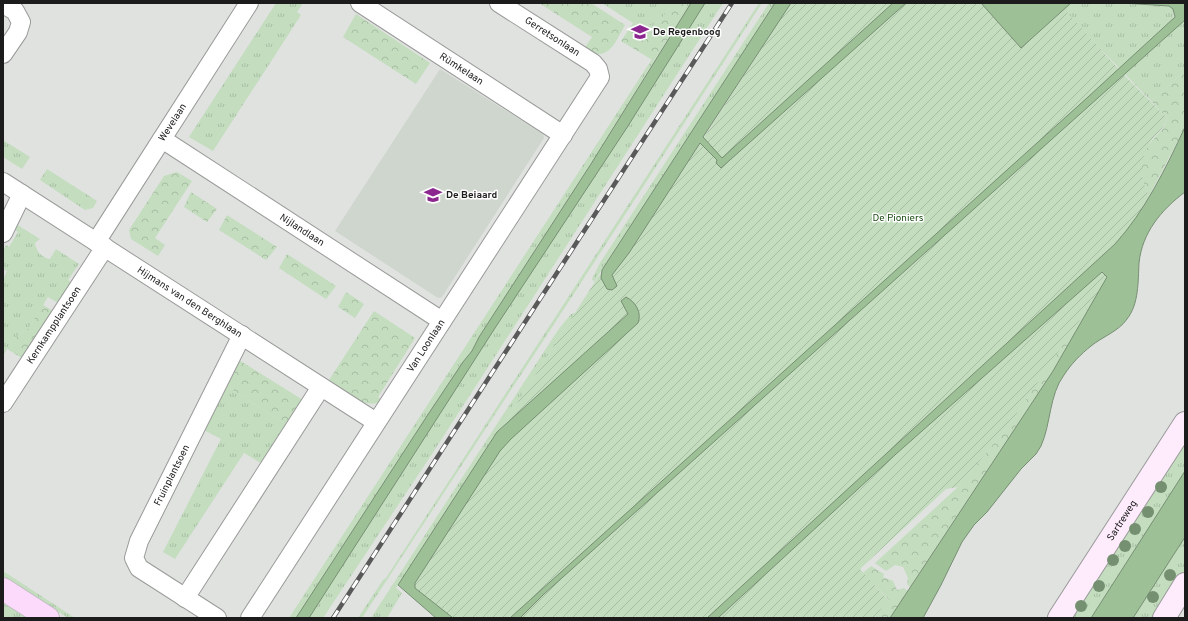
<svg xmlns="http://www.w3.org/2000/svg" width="1188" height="621" font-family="Overpass,sans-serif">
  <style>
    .built { fill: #cfd6ce }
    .grass { fill: url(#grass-tufts) }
    .forest { fill: url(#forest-crowns) }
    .garden { fill: url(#garden-furrows) }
    .water { fill: #9dc097; stroke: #768f72 }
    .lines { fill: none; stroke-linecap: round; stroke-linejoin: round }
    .street-casing { stroke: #999b99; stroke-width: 20 }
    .secondary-casing { stroke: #999b99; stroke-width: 24 }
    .primary-casing { stroke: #bfbfbf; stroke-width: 24 }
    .street { stroke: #fff; stroke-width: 18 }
    .secondary { stroke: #feecfd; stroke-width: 22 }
    .primary { stroke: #fcdafb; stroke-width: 22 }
    .rail-casing { stroke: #585958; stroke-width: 4.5 }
    .rail { stroke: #fff; stroke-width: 3; stroke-dasharray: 9; stroke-linecap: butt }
    .tree { fill: #759071 }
    .labels { text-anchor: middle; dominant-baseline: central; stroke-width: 3; stroke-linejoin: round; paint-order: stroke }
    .poi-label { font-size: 10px; font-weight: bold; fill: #1b1c1b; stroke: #fff; text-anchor: start }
    .street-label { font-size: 10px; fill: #1b1c1b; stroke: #fff }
    .park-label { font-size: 10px; fill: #1e4d16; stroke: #fff }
  </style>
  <defs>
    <pattern id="grass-tufts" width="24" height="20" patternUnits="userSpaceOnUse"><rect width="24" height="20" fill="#c3ddbe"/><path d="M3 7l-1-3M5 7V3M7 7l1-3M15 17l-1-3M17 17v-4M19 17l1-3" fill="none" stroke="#a7bda3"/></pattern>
    <pattern id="forest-crowns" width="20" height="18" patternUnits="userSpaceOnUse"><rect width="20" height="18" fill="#c3ddbe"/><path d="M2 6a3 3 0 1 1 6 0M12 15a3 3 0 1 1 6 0" fill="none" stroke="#a7bda3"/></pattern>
    <pattern id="garden-furrows" width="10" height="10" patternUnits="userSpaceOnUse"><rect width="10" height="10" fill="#c3ddbe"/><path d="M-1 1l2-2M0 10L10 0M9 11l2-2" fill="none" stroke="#a7bda3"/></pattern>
  </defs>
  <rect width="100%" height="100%" fill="#e0e2e0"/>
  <polygon class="built" points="440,69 543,134 544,138 442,297 438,298 335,231"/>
  <g class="grass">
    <polygon points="276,3 303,3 297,12 301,15 213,151 189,137"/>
    <polygon points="602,3 674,3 662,18 653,26 633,23"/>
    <polygon points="705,3 723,3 432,454 323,618 309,618 495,328 628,126"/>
    <polygon points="759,3 762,3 575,292 362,618 358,618 383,580 386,578"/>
    <polygon points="769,3 775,3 594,282 592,279 600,263"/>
    <polygon points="1071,3 1123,3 1169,6 1173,9 1174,29 1185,20 1185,71 1151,101 1063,10"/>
    <polygon points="652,59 654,61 591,164 479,337 472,351 463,362 427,416 296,618 289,618"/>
    <polygon points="3,140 30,157 22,169 3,157"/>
    <polygon points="47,169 97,201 93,208 85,210 40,180"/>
    <path d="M 16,224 L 40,239 L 35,243 C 36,251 42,258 50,259 L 56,249 L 79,264 L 68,280 L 73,284 L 60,304 L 48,297 L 29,328 L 13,339 L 3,356 L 3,280 L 7,271 L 3,269 L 3,251 L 6,245 L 9,247 L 18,232 L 14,229 Z"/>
    <polygon points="575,313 507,419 507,424 497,432 398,585 396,588 402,593 387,618 371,618 558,330 571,314"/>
    <polygon points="225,385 287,425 262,464 244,453 175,559 163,552 221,439 202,429"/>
    <polygon points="1185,432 1185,471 1091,618 1065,618"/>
    <polygon points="1185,537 1185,574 1156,618 1133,618"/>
    <polygon points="3,571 75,618 68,618 3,576"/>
    <polygon points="3,603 27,618 3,618"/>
  </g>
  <g class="forest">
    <path d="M 539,3 L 591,3 L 625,25 C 614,44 609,63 584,49 L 592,37 Z"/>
    <polygon points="674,3 691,3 654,61 621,41 633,23 653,26 662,18"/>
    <polygon points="356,14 430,63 416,84 343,37"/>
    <path d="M 1185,71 L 1185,127 L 1149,196 C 1140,180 1138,156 1152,141 C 1158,133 1166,128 1167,118 L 1151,101 Z"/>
    <polygon points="177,172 192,181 155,238 165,245 158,256 131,239 129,230 164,176"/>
    <polygon points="191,192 217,209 207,222 184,207"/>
    <polygon points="227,215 277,247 266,260 219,230"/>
    <polygon points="287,254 336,286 326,299 279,268"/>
    <polygon points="1107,277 1053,371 910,587 907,584 908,578 903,567 895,565 886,571 875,563 958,487 985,454 1009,425"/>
    <polygon points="346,292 364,304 355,318 338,307"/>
    <polygon points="42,301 44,302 43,305 55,312 22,358 7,349 13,339 29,328 40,309 35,305 36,302 40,305"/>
    <path d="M 374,311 L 415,338 L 378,397 L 383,400 C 367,413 342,388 329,380 Z"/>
    <polygon points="239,360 303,400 287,425 225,385"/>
    <polygon points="871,566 884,574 883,577 893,581 897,590 904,588 908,591 890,618 874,618 888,599 863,573"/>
  </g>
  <path class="garden" d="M 791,3 L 981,3 L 1021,48 L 1063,10 L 1066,11 L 1124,75 L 1167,118 C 1165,129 1155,134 1150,143 C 1139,160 1140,179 1149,196 L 1131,226 L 1102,287 L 1009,425 L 958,487 L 946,489 L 860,569 L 888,600 L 874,618 L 453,618 L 415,588 L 415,583 L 454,522 L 507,424 L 507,419 L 598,277 L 601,274 L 612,275 L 629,253 Z"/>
  <g class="water">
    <polygon points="691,3 705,3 628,126 495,328 309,618 296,618 427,416 463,362 472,351 479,337 591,164"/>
    <polygon points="775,3 791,3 703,137 722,158 893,3 906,3 721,168 716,163 717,160 700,143 629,253 612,275 617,286 612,290 607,289 601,278 602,270"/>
    <polygon points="981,3 1071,3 1021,48"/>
    <polygon points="1123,3 1185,3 1185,20 544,594 520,618 510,618 1088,97 1175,17 1173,9 1169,6"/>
    <path d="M 1185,127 L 1185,192 C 1161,210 1142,233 1139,263 C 1138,281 1139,304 1127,319 C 1119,331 1102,337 1091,346 C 1081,354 1071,364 1064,375 C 1049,395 1051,424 1041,446 L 1036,454 L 1021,469 L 987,512 L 974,525 L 962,542 L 941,585 L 923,618 L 890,618 L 1053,371 L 1107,277 L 1102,272 L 896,454 L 718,618 L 707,618 L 1115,244 C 1145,211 1166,168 1185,127 Z"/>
    <path d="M 626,297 C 636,302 642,313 638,323 L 511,439 L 500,451 L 415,583 L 415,588 L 453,618 L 436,618 L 398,585 L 497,432 L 628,314 L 621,301 Z"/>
    <polygon points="1185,471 1185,537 1133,618 1091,618"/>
  </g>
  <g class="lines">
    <g class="street-casing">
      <g id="street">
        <path id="s1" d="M 360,3 L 563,135"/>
        <polyline points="3,4 15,11 21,22 18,32 3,54"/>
        <path id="s2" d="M 162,139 L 442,321"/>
        <path id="s3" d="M 3,182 L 376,422"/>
        <polyline points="3,233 22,194"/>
        <path id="s4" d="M 96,242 L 249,3"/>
        <path id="s5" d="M 3,403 L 105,247"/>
        <polyline points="185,598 321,387"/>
        <path id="s6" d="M 217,618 L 139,568 L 134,558 L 139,541 L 242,335"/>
        <path id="s7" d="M 250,618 L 600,77 L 598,69 L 593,63 L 499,3"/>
      </g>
    </g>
    <g class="secondary-casing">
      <g id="secondary">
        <path id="s8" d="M 1059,618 L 1185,423"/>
        <polyline points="1164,618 1185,584"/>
      </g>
    </g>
    <g class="primary-casing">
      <polyline id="primary" points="3,589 48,618"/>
    </g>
    <use href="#street" class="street"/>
    <use href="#secondary" class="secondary"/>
    <use href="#primary" class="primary"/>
    <g class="rail-casing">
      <polyline id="rail" points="333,618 732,3"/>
    </g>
    <use href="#rail" class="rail"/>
  </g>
  <g class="tree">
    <circle cx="1161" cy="487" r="6"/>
    <circle cx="1148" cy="512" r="6"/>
    <circle cx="1135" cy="529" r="6"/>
    <circle cx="1125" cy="546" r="6"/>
    <circle cx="1113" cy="560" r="6"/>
    <circle cx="1170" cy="575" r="6"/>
    <circle cx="1099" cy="586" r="6"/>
    <circle cx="1153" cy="597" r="6"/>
    <circle cx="1081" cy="606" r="6"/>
  </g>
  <defs>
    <g id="school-bare" transform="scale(1.38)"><path d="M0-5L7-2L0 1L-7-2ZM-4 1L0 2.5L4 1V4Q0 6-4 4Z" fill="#8b278e" stroke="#fff" stroke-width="2.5" paint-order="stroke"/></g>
  </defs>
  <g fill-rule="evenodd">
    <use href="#school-bare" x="640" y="32"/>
    <use href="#school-bare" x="433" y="195"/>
  </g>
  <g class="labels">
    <g class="poi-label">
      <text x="653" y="32">De Regenboog</text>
      <text x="446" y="195">De Beiaard</text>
    </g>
    <g class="street-label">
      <text transform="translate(552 37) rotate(33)">Gerretsonlaan</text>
      <text stroke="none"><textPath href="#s1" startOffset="121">Rümkelaan</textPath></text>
      <text stroke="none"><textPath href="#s4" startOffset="142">Wevelaan</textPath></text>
      <text stroke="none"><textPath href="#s2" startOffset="167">Nijlandlaan</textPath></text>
      <text stroke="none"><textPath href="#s3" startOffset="222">Hijmans van den Berghlaan</textPath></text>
      <text stroke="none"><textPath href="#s5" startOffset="93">Kernkampplantsoen</textPath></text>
      <text stroke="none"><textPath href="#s7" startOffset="324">Van Loonlaan</textPath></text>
      <text stroke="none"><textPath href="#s6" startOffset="195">Fruinplantsoen</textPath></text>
      <text stroke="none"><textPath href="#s8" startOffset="116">Sartreweg</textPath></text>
    </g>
    <g class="park-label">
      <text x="898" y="218">De Pioniers</text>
    </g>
  </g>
  <rect width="1188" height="621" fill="none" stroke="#1b1c1b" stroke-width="8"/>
</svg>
